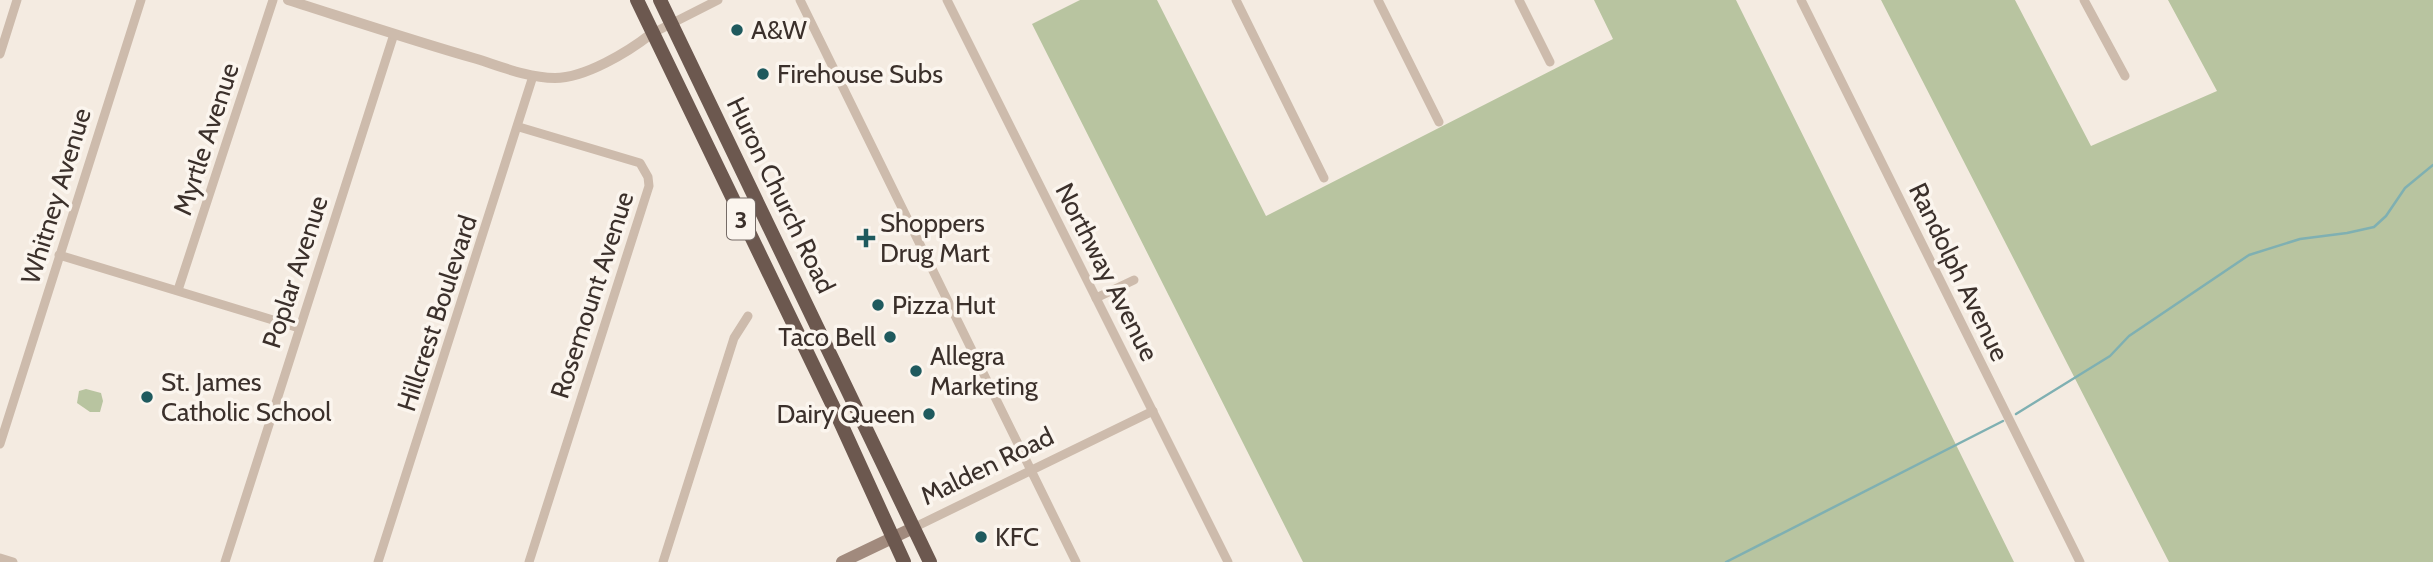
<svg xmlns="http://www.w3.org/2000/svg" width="2433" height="562" font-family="Cabin,sans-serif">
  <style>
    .green { fill: #b8c4a0 }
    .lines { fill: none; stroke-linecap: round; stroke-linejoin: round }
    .stream { stroke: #7fb0b2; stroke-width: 2.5 }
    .minor { stroke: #cdbbac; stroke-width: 9 }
    .tertiary { stroke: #cdbbac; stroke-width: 10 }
    .secondary { stroke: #a18a7d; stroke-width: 12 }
    .trunk { stroke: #6c584f; stroke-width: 14 }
    .poi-dot { fill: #1f5a5e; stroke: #fbf5ee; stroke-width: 2.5 }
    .labels { text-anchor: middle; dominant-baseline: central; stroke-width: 7; stroke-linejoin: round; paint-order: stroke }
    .shield { fill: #fbf5ee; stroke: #756b66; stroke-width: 2 }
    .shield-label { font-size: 24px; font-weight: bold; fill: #3b302b }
    .poi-label { font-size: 26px; fill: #3b302b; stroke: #fbf5ee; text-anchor: start }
    .street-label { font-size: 26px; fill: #3b302b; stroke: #fbf5ee }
  </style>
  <rect width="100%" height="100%" fill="#f4ebe1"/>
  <g class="green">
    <polygon points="1080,0 1157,0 1266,216 1613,39 1594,0 1736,0 2014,562 1303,562 1032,24"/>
    <polygon points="1881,0 2015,0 2091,146 2217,91 2168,0 2433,0 2433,562 2169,562"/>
    <polygon points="86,389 101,393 103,401 100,412 90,412 77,403 79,391"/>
  </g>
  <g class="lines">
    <g class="stream">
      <polyline points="2016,414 2110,356 2129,336 2249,255 2300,239 2347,233 2374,227 2386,216 2405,188 2433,165"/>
      <polyline points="1726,562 2003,421"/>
    </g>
    <g class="minor">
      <polyline points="800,0 1076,562"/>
      <polyline points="947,0 1228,562"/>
      <polyline points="1236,0 1324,178"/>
      <polyline points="1378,0 1439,122"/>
      <polyline points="1519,0 1550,62"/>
      <polyline points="1801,0 2080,562"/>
      <polyline points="2084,0 2125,76"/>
      <polyline points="651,34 718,0"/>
      <polyline points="0,54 17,0"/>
      <polyline points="519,127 640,163 648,177 649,186 529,562"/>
      <polyline points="59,255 299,328"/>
      <polyline points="178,290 273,0"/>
      <polyline points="1096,298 1134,280"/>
      <polyline points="0,444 141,0"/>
      <polyline points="913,528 1153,411"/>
      <polyline points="0,558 13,562"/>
      <polyline points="225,562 394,34"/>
      <polyline points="378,562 533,76"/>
      <polyline points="663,562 734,338 748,316"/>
    </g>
    <path class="tertiary" d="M 288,0 C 351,20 414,41 477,59 C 502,67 529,78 555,78 C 585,78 628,52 651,34"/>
    <polyline class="secondary" points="842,562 913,528"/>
    <g class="trunk">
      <polyline points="637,0 832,404 904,562"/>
      <polyline points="660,0 930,562"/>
    </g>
  </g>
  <g class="poi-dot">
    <circle cx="737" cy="30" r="7"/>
    <circle cx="763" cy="74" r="7"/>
    <path d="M862.5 227.5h7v7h7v7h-7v7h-7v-7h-7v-7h7z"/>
    <circle cx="878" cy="305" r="7"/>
    <circle cx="890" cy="337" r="7"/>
    <circle cx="916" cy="371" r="7"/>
    <circle cx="147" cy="397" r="7"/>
    <circle cx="929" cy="414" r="7"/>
    <circle cx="981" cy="537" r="7"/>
  </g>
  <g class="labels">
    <rect class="shield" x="727" y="198.5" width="28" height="41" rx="5"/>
    <g class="shield-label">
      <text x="741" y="219">3</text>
    </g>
    <g class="poi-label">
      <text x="751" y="30">A&amp;W</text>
      <text x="777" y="74">Firehouse Subs</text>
      <text x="880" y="223">Shoppers<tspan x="880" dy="30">Drug Mart</tspan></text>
      <text x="892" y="305">Pizza Hut</text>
      <text x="876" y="337" text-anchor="end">Taco Bell</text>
      <text x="930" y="356">Allegra<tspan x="930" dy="30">Marketing</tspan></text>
      <text x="161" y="382">St. James<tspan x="161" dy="30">Catholic School</tspan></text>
      <text x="915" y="414" text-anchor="end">Dairy Queen</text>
      <text x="995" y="537">KFC</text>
    </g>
    <g class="street-label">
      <text transform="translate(206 139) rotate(-72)">Myrtle Avenue</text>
      <text transform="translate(781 195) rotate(64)">Huron Church Road</text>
      <text transform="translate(56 196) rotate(-73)">Whitney Avenue</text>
      <text transform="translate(295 272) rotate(-72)">Poplar Avenue</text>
      <text transform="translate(1107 272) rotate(63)">Northway Avenue</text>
      <text transform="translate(1959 272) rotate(64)">Randolph Avenue</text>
      <text transform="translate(592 295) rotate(-72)">Rosemount Avenue</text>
      <text transform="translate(437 313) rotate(-72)">Hillcrest Boulevard</text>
      <text transform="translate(987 466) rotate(-26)">Malden Road</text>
    </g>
  </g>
</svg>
